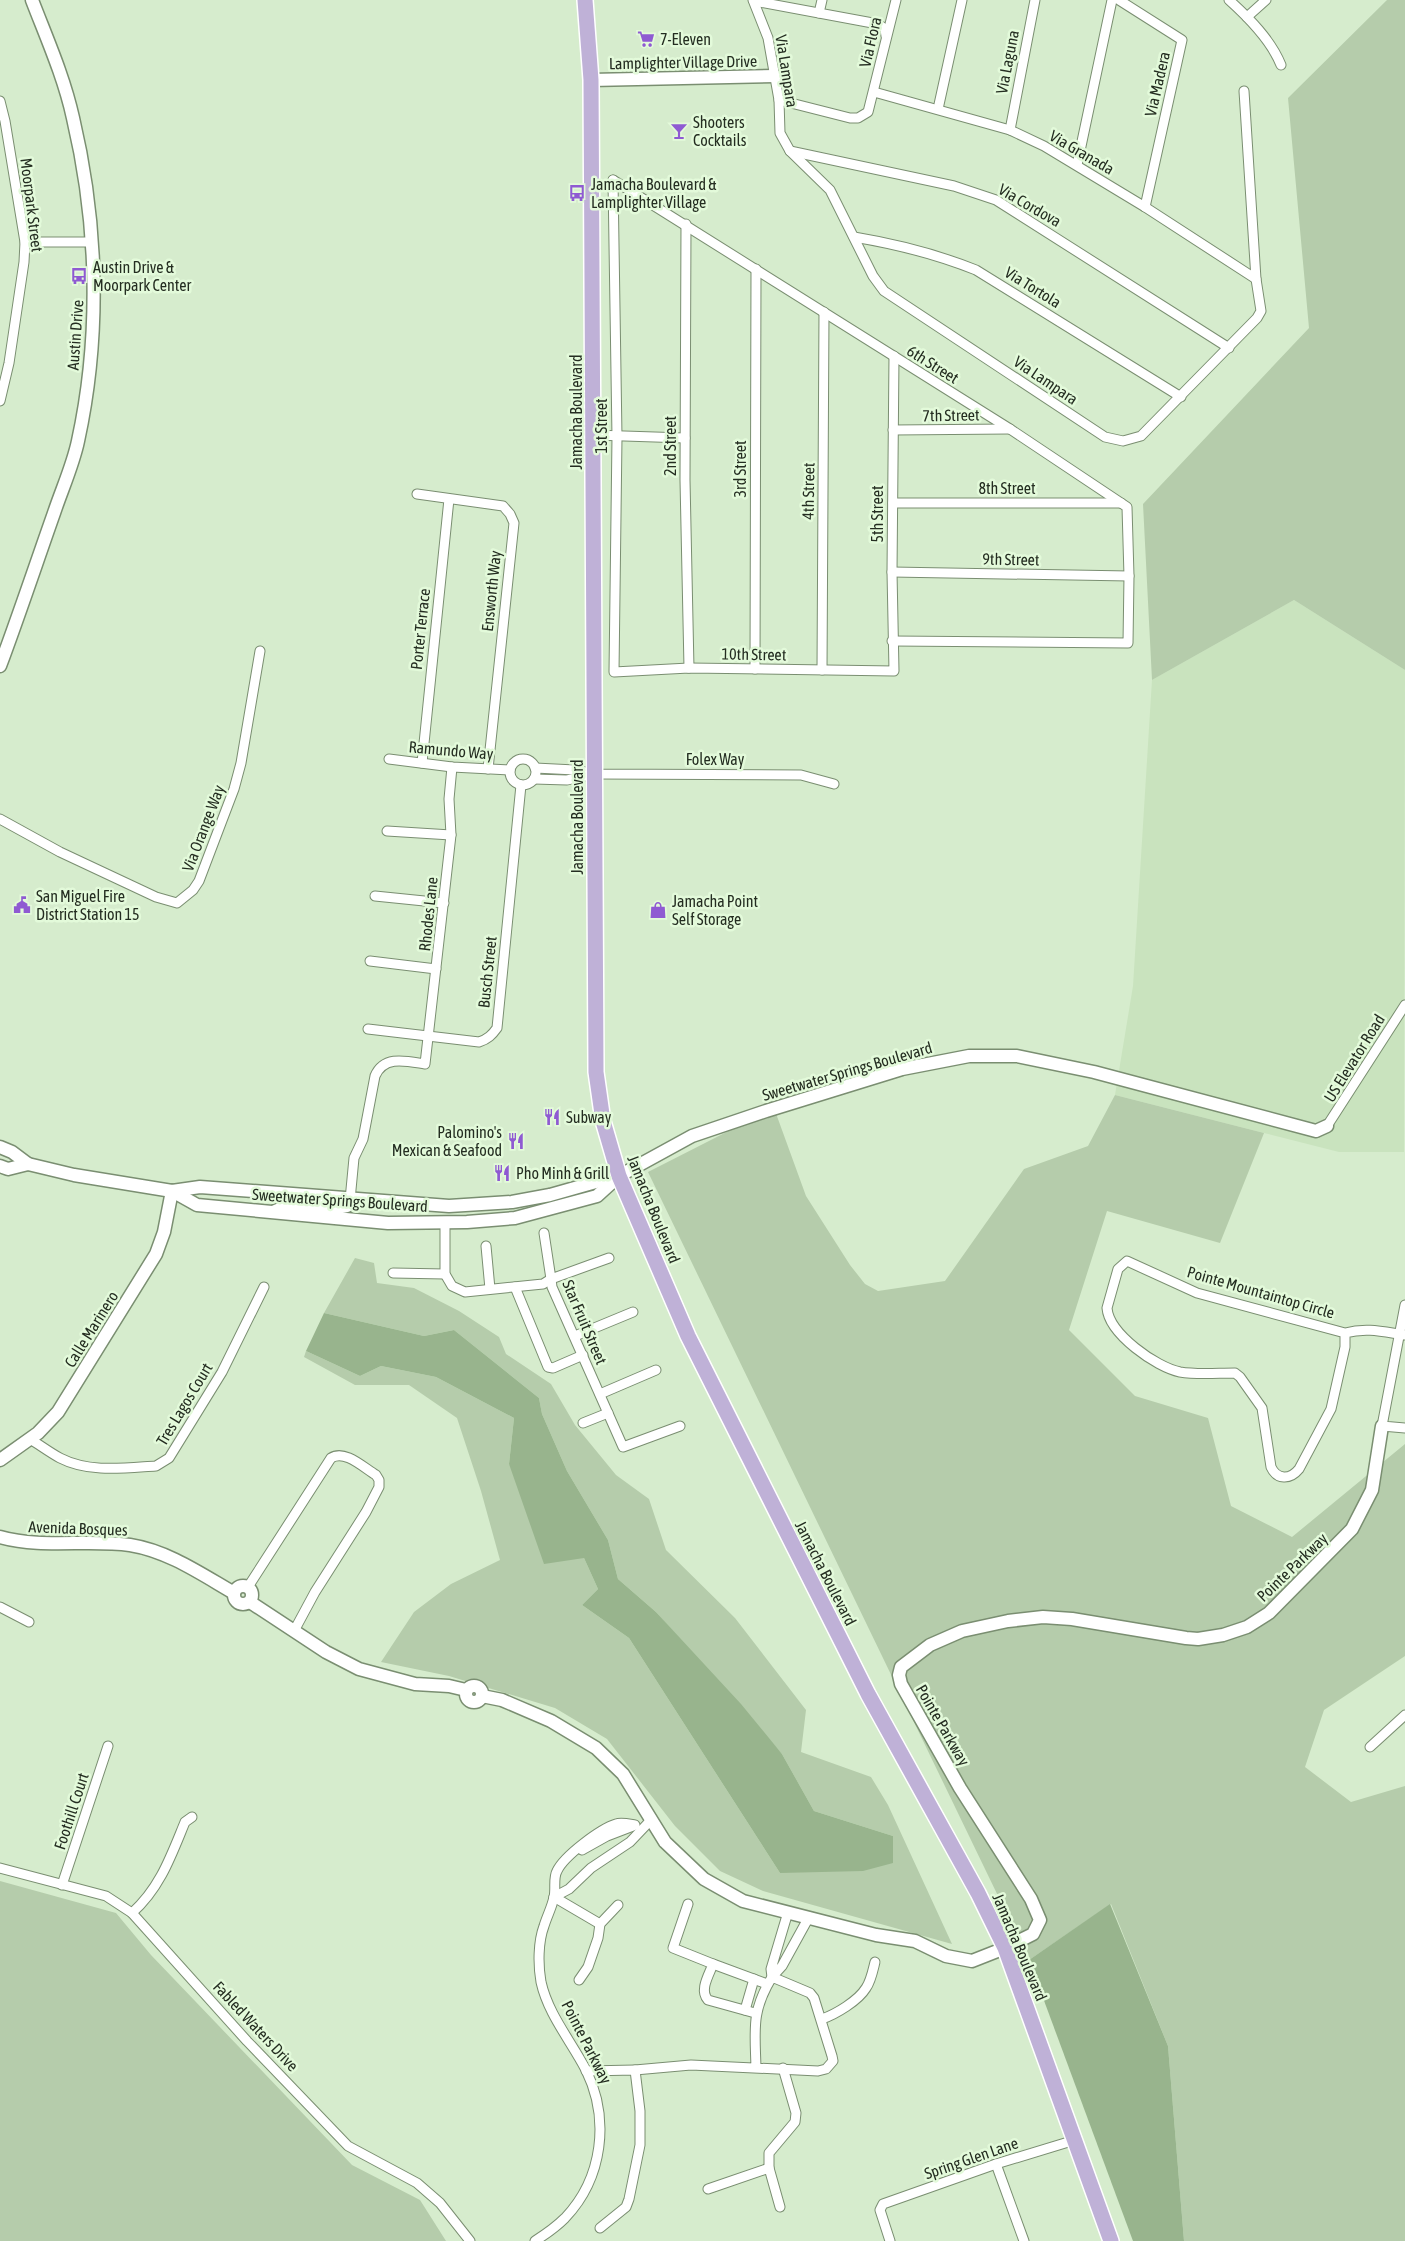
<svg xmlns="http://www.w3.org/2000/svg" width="1405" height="2241" font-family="'Asap Condensed',sans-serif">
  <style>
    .built { fill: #c9e3be }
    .green { fill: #b5ccab }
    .forest { fill: #98b48d }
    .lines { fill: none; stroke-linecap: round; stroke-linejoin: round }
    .street-casing { stroke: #7a8e71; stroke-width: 11 }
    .secondary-casing { stroke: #7a8e71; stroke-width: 15 }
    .primary-casing { stroke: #fff; stroke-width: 18 }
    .street { stroke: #fff; stroke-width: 9 }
    .secondary { stroke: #fff; stroke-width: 12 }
    .primary { stroke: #bfb1d7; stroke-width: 15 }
    .labels { text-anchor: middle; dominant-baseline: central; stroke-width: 5; stroke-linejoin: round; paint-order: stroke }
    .poi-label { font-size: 16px; fill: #242d21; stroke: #e3fada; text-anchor: start }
    .street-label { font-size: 16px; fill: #242d21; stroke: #e3fada }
  </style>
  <rect width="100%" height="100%" fill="#d6eccd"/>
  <polygon class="built" points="1294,600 1405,670 1404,1152 1339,1152 1115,1095 1133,986 1152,680"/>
  <g class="green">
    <polygon points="1387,0 1405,0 1405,670 1294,600 1152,680 1143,504 1309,328 1288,98"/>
    <polygon points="1115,1095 1264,1133 1220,1243 1107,1211 1069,1330 1135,1396 1208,1418 1231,1506 1292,1537 1405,1444 1405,1656 1324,1710 1305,1767 1351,1802 1405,1786 1405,2241 1184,2241 1168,2046 1111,1904 1029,1960 648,1172 774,1108 806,1196 850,1265 865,1284 878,1291 945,1281 1024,1169 1088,1146"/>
    <polygon points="355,1258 374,1263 377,1283 414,1288 459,1311 499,1337 506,1354 551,1384 575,1425 616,1475 649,1499 666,1550 735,1618 806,1710 801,1752 871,1777 888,1805 952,1944 763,1891 720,1871 675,1826 607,1739 555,1708 449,1676 381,1662 414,1612 451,1584 500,1560 481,1491 457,1418 409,1385 355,1385 304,1357 306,1351 360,1376 381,1366 436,1377 514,1418 509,1464 584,1558 598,1589 582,1605 629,1638 780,1873 893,1836 814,1811 782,1754 656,1612 618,1579 608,1540 567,1471 542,1414 539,1398 454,1330 424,1336 324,1313"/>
    <polygon points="0,1881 116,1913 151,1955 352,2165 420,2200 446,2241 0,2241"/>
  </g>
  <g class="forest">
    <polygon points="324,1313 424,1336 454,1330 539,1398 542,1414 567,1471 608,1540 618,1579 656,1612 741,1704 782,1754 814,1811 893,1836 893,1863 863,1871 780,1873 629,1638 582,1605 598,1589 584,1558 544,1564 509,1464 514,1418 436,1377 381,1366 360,1376 306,1351"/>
    <polygon points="1110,1904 1168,2046 1184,2241 1133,2241 1029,1960"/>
  </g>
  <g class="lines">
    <g class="street-casing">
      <g id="street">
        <polyline points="753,0 768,38 779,100 780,133 790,151 830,190 873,276 884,291 1105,437 1123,441 1141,436 1257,318 1261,311 1256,279 1244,91"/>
        <polyline points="1119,0 1182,40 1145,207"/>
        <path d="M 1229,0 C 1249,18 1271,40 1281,65"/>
        <polyline points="754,1 878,24 885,29 886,36"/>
        <polyline points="819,13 822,0"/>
        <polyline points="1247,17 1266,0"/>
        <polyline points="874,92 1010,130 1044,146 1145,207 1256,279"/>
        <polyline points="779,100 850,118 858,118 868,112 896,0"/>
        <polyline points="0,101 5,121 25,242 24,262 9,363 0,401"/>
        <polyline points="938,109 962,0"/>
        <polyline points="1010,130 1035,0"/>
        <polyline points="790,151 954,186 996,200 1229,348"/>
        <polyline points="1077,165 1112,0"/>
        <polyline points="613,180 617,437 614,672 689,668 894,671 892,572 894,356"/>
        <polyline points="613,180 1010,429 1127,507 1129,576 1128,643 892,641"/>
        <polyline points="686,224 685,480 689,668"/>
        <path d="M 854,237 C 896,244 936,254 976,270 L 1181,397"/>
        <polyline points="25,242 91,242"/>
        <polyline points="893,430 1010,429"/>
        <polyline points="594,435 685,438"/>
        <polyline points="417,494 503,506 510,514 514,523 488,769"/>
        <polyline points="893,503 1121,503"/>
        <polyline points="892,572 1129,576"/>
        <polyline points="755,669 756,269"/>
        <polyline points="822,670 824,312"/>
        <polyline points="389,759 452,767 510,770"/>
        <circle cx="523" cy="772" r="13"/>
        <polyline points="422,763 449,499"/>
        <polyline points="535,768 575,770 595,774 801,775 834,784"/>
        <polyline points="534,779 567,780 590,775"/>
        <polyline points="0,819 60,852 156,897 177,903 193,890 199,881 234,789 241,763 260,651"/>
        <polyline points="387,831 451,835"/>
        <polyline points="375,896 444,903"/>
        <polyline points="370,961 436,969"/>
        <path d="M 368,1029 L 479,1042 C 488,1039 492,1035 497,1028 L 521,785"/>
        <polyline points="1327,1126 1405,1005"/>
        <path d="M 350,1200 L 354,1158 L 363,1139 L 375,1076 C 384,1055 406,1061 425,1064 L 451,835 L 449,799 L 452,767"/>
        <polyline points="445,1223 445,1274 452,1286 465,1292 543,1284 551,1279 552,1287 623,1447 680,1426"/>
        <polyline points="544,1233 551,1279 609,1258"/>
        <polyline points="486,1246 490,1289"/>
        <polyline points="393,1273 445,1274"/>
        <polyline points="515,1287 548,1367 553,1368 583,1355"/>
        <polyline points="1405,1305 1382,1426 1405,1428"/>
        <path d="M 1345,1333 L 1345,1347 L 1331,1409 L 1299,1469 C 1290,1480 1277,1480 1271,1467 L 1262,1408 L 1240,1377 L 1235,1373 C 1217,1373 1197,1375 1180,1372 C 1156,1367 1109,1334 1107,1308 L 1118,1269 L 1127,1261 L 1197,1293 L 1345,1333 C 1367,1327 1384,1332 1405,1335"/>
        <polyline points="575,1336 633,1312"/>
        <polyline points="600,1394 656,1370"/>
        <polyline points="583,1423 608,1413"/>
        <path d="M 30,1439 C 40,1445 49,1452 60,1458 C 89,1473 124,1468 156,1466 L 169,1458 L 222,1372 L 264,1287"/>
        <path d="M 248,1587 L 331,1458 C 345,1449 364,1468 376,1475 L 379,1480 L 379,1487 L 366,1512 L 315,1592 L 294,1631"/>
        <polyline points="0,1607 29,1622"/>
        <polyline points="1370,1747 1405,1715"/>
        <polyline points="582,1850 607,1836 633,1826"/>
        <polyline points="0,1868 106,1896 132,1913 247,2041 348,2146 417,2183 440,2203 470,2241"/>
        <polyline points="62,1885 108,1746"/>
        <polyline points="554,1897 569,1889 591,1868 630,1842 650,1821"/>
        <polyline points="554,1897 600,1924"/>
        <path d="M 688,1904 L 673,1948 L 713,1964 C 709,1975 699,1990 708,2000 L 755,2013"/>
        <polyline points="788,1912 771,1969 772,1977 782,1966 809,1917"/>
        <path d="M 132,1913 C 160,1888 171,1856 185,1822 L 192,1817"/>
        <polyline points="713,1964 767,1984"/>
        <polyline points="579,1980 588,1967 598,1938 600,1924 618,1905"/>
        <polyline points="745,2010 754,1979"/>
        <path d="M 822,2019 C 836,2014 858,2001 866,1988 C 871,1981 873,1970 875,1962"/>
        <path d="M 635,2070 L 691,2065 L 818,2071 L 826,2069 L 833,2061 L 832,2056 L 814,1998 L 810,1993 L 772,1977 C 751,2012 755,2029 756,2068"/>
        <polyline points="586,2071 635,2070 640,2111 640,2145 629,2199 626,2207 600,2228"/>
        <polyline points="996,2164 1024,2241"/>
        <polyline points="769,2168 769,2153 795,2122 796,2113 783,2068"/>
        <polyline points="708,2189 769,2168 780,2207"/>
        <path d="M 535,2241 C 546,2234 556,2227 565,2218 C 603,2178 610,2119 586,2070 C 571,2041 548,2014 541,1982 C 538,1965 538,1942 544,1926 C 547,1916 552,1907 554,1897 C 556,1889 553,1878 557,1871 C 564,1856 600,1829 616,1824 C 621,1822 629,1824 635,1825"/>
        <polyline points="890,2241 880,2210 883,2204 996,2164 1075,2140"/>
      </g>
    </g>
    <g class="secondary-casing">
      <g id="secondary">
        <polyline points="591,80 775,76"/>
        <path d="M 0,666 C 19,615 36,564 54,513 C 62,489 73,465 78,441 C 101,335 98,224 73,118 C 64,77 47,39 32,0"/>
        <polyline points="0,1147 12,1152 28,1164"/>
        <polyline points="0,1166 8,1169 28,1164 74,1175 172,1191 200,1187 449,1206 512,1202 550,1195 617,1176"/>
        <polyline points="172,1191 197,1205 388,1223 467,1222 515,1218 597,1196 619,1176 692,1136 766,1111 902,1069 969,1056 1017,1056 1094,1072 1316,1131 1327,1126"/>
        <polyline points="275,1211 292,1204 336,1208 347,1206 350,1200"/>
        <polyline points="0,1460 38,1433 58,1412 156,1254 164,1232 172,1191"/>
        <path d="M 0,1537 C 42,1549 87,1539 130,1545 C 168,1551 201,1574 234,1593"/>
        <circle cx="243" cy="1595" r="9"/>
        <polyline points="250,1602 326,1652 359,1669 415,1684 449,1686 466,1690"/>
        <circle cx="474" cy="1694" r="8"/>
        <polyline points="482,1696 502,1700 551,1721 596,1748 623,1774 665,1842 704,1879 743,1901 876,1935 915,1941 946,1956 972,1961 1005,1948 1033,1934 1040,1920 1031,1899 960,1788 901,1684 899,1675 901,1667 930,1645 962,1631 1008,1621 1043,1617 1072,1619 1186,1638 1198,1639 1223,1635 1247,1627 1269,1613 1352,1529 1372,1490 1382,1426"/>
      </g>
    </g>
    <g class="primary-casing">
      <polyline id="primary" points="585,0 591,80 596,1072 603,1121 619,1176 688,1336 868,1694 978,1893 1005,1948 1111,2241"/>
    </g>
    <use href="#street" class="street"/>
    <use href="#secondary" class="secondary"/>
    <use href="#primary" class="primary"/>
  </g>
  <defs>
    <g id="supermarket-bare" transform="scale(1.35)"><path d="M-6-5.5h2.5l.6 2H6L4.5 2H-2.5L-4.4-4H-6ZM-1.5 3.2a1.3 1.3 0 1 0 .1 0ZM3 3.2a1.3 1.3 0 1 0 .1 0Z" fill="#8f5ad2" stroke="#e3fada" stroke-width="2.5" paint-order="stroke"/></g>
    <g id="bar-bare" transform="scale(1.35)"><path d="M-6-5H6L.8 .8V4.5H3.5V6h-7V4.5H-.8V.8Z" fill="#8f5ad2" stroke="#e3fada" stroke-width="2.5" paint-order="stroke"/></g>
    <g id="bus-bare" transform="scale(1.35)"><path d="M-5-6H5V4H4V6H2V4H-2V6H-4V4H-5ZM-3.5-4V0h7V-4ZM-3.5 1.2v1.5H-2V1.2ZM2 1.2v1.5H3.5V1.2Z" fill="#8f5ad2" stroke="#e3fada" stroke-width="2.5" paint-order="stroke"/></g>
    <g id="civic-bare" transform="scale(1.35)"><path d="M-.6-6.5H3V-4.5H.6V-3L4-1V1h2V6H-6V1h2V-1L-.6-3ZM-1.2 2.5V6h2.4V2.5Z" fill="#8f5ad2" stroke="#e3fada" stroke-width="2.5" paint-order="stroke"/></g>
    <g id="shop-bare" transform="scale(1.35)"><path d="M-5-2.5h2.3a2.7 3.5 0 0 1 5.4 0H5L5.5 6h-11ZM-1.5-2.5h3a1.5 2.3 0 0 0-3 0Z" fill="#8f5ad2" stroke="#e3fada" stroke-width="2.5" paint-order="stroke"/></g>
    <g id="restaurant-bare" transform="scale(1.35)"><path d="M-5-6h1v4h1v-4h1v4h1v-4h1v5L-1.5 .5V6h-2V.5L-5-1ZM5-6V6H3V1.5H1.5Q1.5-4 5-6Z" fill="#8f5ad2" stroke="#e3fada" stroke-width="2.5" paint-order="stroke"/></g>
  </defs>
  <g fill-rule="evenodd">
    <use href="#supermarket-bare" x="646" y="39"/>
    <use href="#bar-bare" x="679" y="131"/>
    <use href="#bus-bare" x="577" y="193"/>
    <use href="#bus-bare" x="79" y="276"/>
    <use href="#civic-bare" x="22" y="905"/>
    <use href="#shop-bare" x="658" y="910"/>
    <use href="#restaurant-bare" x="552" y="1117"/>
    <use href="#restaurant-bare" x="516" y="1141"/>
    <use href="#restaurant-bare" x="502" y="1173"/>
  </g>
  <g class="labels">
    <g class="poi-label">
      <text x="660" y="39">7-Eleven</text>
      <text x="693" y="122">Shooters<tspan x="693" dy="18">Cocktails</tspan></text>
      <text x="591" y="184">Jamacha Boulevard &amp;<tspan x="591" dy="18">Lamplighter Village</tspan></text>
      <text x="93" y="267">Austin Drive &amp;<tspan x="93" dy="18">Moorpark Center</tspan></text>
      <text x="36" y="896">San Miguel Fire<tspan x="36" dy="18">District Station 15</tspan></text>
      <text x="672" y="901">Jamacha Point<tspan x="672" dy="18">Self Storage</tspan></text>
      <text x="566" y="1117">Subway</text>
      <text x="502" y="1132" text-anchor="end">Palomino's<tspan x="502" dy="18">Mexican &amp; Seafood</tspan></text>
      <text x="516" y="1173">Pho Minh &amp; Grill</text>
    </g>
    <g class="street-label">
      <text transform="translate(870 42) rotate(-77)">Via Flora</text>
      <text transform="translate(683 62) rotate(-1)">Lamplighter Village Drive</text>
      <text transform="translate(1007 62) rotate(-79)">Via Laguna</text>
      <text transform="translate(787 71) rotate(81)">Via Lampara</text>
      <text transform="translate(1157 84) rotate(-77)">Via Madera</text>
      <text transform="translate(1082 152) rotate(30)">Via Granada</text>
      <text transform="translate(32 205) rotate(83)">Moorpark Street</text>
      <text transform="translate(1030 205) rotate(30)">Via Cordova</text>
      <text transform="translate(1033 287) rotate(32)">Via Tortola</text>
      <text transform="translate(75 335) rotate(-86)">Austin Drive</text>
      <text transform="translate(933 364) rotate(32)">6th Street</text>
      <text transform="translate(1046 380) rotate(34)">Via Lampara</text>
      <text transform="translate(576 412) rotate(-90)">Jamacha Boulevard</text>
      <text transform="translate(951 415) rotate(-1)">7th Street</text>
      <text transform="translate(601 426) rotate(-90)">1st Street</text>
      <text transform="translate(670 446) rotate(-90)">2nd Street</text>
      <text transform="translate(740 469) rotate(-90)">3rd Street</text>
      <text x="1007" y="488">8th Street</text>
      <text transform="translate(808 491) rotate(-89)">4th Street</text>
      <text transform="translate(877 514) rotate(-90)">5th Street</text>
      <text transform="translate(1011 559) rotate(1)">9th Street</text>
      <text transform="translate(491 591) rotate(-84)">Ensworth Way</text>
      <text transform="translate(420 629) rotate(-84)">Porter Terrace</text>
      <text transform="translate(754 654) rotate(1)">10th Street</text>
      <text transform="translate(451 750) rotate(5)">Ramundo Way</text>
      <text x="715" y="759">Folex Way</text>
      <text transform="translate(577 817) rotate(-90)">Jamacha Boulevard</text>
      <text transform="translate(203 828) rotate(-69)">Via Orange Way</text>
      <text transform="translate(428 914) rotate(-84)">Rhodes Lane</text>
      <text transform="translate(487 972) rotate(-84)">Busch Street</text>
      <text transform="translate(1354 1058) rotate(-58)">US Elevator Road</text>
      <text transform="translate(847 1071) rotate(-16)">Sweetwater Springs Boulevard</text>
      <text transform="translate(340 1200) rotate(4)">Sweetwater Springs Boulevard</text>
      <text transform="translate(654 1209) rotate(68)">Jamacha Boulevard</text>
      <text transform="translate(1261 1292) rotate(16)">Pointe Mountaintop Circle</text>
      <text transform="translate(585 1322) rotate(67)">Star Fruit Street</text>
      <text transform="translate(91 1329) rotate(-58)">Calle Marinero</text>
      <text transform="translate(184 1404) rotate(-59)">Tres Lagos Court</text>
      <text transform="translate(78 1528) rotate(2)">Avenida Bosques</text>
      <text transform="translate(1292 1567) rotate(-44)">Pointe Parkway</text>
      <text transform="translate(826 1573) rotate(63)">Jamacha Boulevard</text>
      <text transform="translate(943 1725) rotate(60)">Pointe Parkway</text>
      <text transform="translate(71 1811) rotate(-72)">Foothill Court</text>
      <text transform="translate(1020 1947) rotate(67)">Jamacha Boulevard</text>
      <text transform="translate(256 2026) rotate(47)">Fabled Waters Drive</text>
      <text transform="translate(587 2042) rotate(63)">Pointe Parkway</text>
      <text transform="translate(971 2158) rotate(-19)">Spring Glen Lane</text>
    </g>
  </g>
</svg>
